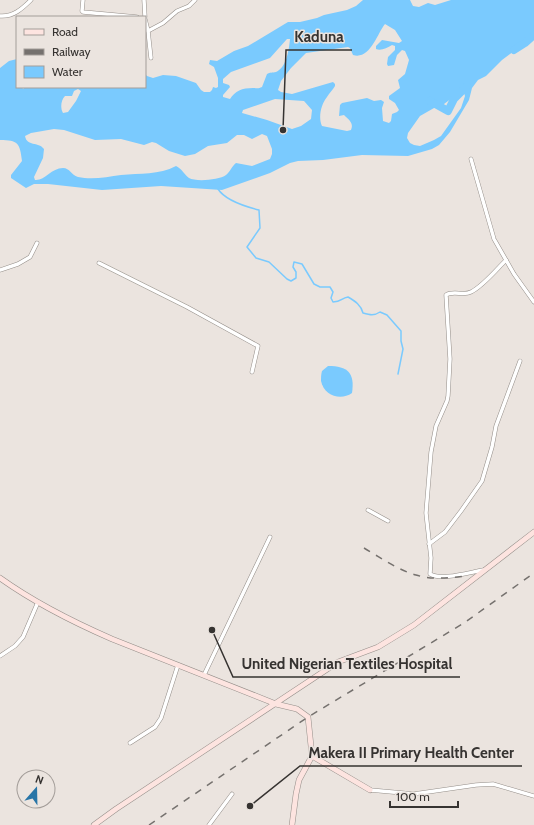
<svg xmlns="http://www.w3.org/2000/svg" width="534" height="825" font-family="Cabin,sans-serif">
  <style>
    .water { fill: #7acafe; fill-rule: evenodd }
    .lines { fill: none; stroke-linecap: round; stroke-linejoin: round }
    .stream { stroke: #7acafe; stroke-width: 1.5 }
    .river { stroke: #7acafe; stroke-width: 8 }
    .street-casing { stroke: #948e89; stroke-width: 4.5 }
    .secondary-casing { stroke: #948e89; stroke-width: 6 }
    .street { stroke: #fff; stroke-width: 3.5 }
    .secondary { stroke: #fde4e0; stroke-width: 5 }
    .rail { stroke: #75716e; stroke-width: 1.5; stroke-dasharray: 7 7; stroke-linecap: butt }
    .leader { fill: none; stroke: #363331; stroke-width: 1.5 }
    .callout-dot { fill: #363331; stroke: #ebe4df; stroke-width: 1.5 }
    .callout-label { font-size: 15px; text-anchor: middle; font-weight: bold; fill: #363331; stroke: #ebe4df; stroke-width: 3; stroke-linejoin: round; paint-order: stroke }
  </style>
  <rect width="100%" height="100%" fill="#ebe4df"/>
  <g class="water">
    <path d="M 363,0 L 410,0 L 413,6 L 419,7 L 428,3 L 435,5 L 451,0 L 534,0 L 534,33 L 522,45 L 502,60 L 486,76 L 478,80 L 472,88 L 469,100 L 450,132 L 439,145 L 432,149 L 408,156 L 362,155 L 323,160 L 298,161 L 290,163 L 270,173 L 222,190 L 161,186 L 102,190 L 48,184 L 34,184 L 26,188 L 11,178 L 11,175 L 22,161 C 20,143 18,140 0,140 L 0,68 L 9,61 L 17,59 L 17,87 L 22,87 L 23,89 L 25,87 L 145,87 L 145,74 L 147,76 L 153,78 L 163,75 L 176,76 L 196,83 L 201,90 L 204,92 L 210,92 L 212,90 L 213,87 L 216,88 L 218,87 L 218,78 L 214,67 L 209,64 L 210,60 L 217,61 L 234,51 L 248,46 L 288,22 L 300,22 L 317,18 L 324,15 L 347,10 L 356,6 ZM 385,24 L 395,30 L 402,41 L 399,43 L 382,40 L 376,46 L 376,49 C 381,51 387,48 392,45 L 395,46 L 395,50 L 388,57 L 387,64 L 388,66 L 394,65 L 397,55 L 402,50 L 405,51 L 409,60 L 405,74 L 398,80 L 400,88 L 389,96 L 389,99 L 395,103 L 399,110 L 397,112 L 392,114 L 391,121 L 389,123 L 383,121 L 382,108 L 384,102 L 381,100 L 374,101 L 367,98 L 342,103 L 340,105 L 339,116 L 344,115 C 349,120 354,123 351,130 L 347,131 L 322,126 C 318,118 321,104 327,97 C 329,93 333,90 335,86 L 335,84 L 333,82 L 292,94 L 281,92 L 278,90 L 281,81 L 291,68 L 306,53 L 348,47 L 350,48 L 353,55 C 370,60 377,34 385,24 ZM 287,39 L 290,39 C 289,49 287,67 276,72 C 272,73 270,72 267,74 L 262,87 C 258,89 257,88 253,88 C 242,88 235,91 230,99 L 223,97 L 223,95 L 230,87 L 229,85 L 223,83 L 223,79 L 231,72 L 270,58 ZM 78,89 L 81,91 L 76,101 L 68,112 L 63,113 C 60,108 61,100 65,96 L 72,96 L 74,91 ZM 461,93 L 464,93 L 465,96 L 461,108 L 441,136 L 434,140 L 420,146 L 414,145 L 410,143 L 407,138 L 408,133 L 420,116 L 434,108 L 444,104 L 456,95 ZM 275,99 L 304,101 L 312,110 L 311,119 L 301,126 L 292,129 L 267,120 L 242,113 L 243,110 ZM 54,129 L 64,130 L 95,140 L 121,139 L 144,145 L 152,142 L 156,143 L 169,151 L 185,156 L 195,154 L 208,146 L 227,143 L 237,135 L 244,135 L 252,139 L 262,134 L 267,136 L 272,149 L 272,154 L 270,159 L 252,166 L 236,163 C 232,166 230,172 226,175 C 219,180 196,182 189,178 C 184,174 181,168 176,166 C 159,175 140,173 121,175 C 107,177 92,180 78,177 C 71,175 70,168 63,168 C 51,168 45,181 35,180 L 34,177 L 43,158 L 44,149 C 38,141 27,147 25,136 L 31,133 Z"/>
    <path d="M 328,366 C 348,366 355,373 352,393 C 341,401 324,396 321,381 C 321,378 321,374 322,371 Z"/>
  </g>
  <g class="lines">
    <path class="stream" d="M 218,189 C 225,200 247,207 259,210 L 260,228 L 247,247 L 256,258 L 269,262 L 287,279 L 291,281 L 296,278 L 296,272 L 293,267 L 294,262 L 302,264 L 314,284 L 320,287 L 330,287 L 333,292 L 331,298 L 333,302 C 342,302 341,298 348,297 C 355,301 361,305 363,313 C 370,315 374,316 380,312 L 387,315 L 401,331 L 401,341 L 403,349 L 398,374"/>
    <g class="river">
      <polyline points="514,50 525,43 534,35"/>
      <polyline points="430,101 448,111 454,99 467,86"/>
    </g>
    <g class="street-casing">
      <g id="street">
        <polyline points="83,0 82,11 83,12 137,17"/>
        <polyline points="144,0 145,17"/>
        <path d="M 0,16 C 13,17 22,9 31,0"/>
        <polyline points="145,19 148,31 151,58"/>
        <polyline points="148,31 163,23 177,11 189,6 195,0"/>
        <polyline points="471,159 494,239 514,274 534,302"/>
        <polyline points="99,263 187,307 258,346 252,372"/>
        <polyline points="0,270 18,264 30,257 37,243"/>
        <polyline points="368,510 388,521"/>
        <polyline points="429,544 445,532 461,511 482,481 492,447 496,426 520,361"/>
        <path d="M 484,570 C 470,572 442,581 430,574 L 431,558 L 426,513 L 431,452 L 436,426 L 447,401 L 448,396 L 450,359 L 446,295 C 453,290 463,296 471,292 C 483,286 496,270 506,260"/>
        <polyline points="0,656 15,646 23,637 38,602"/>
        <polyline points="204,675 270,537"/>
        <polyline points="130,743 155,727 161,718 178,665"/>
        <polyline points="370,790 414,794 476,785 493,784 534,796"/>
        <polyline points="209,825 232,794"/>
      </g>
    </g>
    <g class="secondary-casing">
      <g id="secondary">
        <path d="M 0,578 C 35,603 73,622 112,639 L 276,704 L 297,709 L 308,717 L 312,756 L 299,780 L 296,794 L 292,825"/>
        <polyline points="312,756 370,790"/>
        <polyline points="94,825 116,809 338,662 378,647 414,625 534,532"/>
      </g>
    </g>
    <use href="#street" class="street"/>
    <use href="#secondary" class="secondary"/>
    <g class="rail">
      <path d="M 364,548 C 381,558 398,570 416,575 C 432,580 449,578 466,576"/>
      <polyline points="149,825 308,717 464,623 534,573"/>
    </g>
  </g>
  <path class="leader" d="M283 130L286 50H352M212 630L233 677H460M250 806L300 766H522"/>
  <g class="callout-dot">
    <circle cx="283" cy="130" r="4"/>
    <circle cx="212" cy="630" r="4"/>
    <circle cx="250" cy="806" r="4"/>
  </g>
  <g class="callout-label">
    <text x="319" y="42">Kaduna</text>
    <text x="347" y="669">United Nigerian Textiles Hospital</text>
    <text x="411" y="758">Makera II Primary Health Center</text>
  </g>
  <rect x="16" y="16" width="130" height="72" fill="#ebe4df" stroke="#a39d99"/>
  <rect x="24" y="29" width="20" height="6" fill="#fde4e0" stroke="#a39d99"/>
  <text x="52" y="36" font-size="12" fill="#363331">Road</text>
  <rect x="24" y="49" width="20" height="6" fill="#75716e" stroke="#a39d99"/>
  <text x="52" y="56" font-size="12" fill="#363331">Railway</text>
  <rect x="24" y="66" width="20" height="12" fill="#7acafe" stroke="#a39d99"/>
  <text x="52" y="76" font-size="12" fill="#363331">Water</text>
  <g transform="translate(36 789) rotate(20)"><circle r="19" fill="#ebe4df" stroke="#a39d99"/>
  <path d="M0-3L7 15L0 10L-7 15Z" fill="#2875a7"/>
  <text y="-6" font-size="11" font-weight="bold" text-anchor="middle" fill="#363331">N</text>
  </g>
  <path d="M390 801v6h68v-6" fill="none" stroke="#363331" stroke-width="2"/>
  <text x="396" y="801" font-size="12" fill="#363331" stroke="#ebe4df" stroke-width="3" paint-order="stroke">100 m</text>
</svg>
